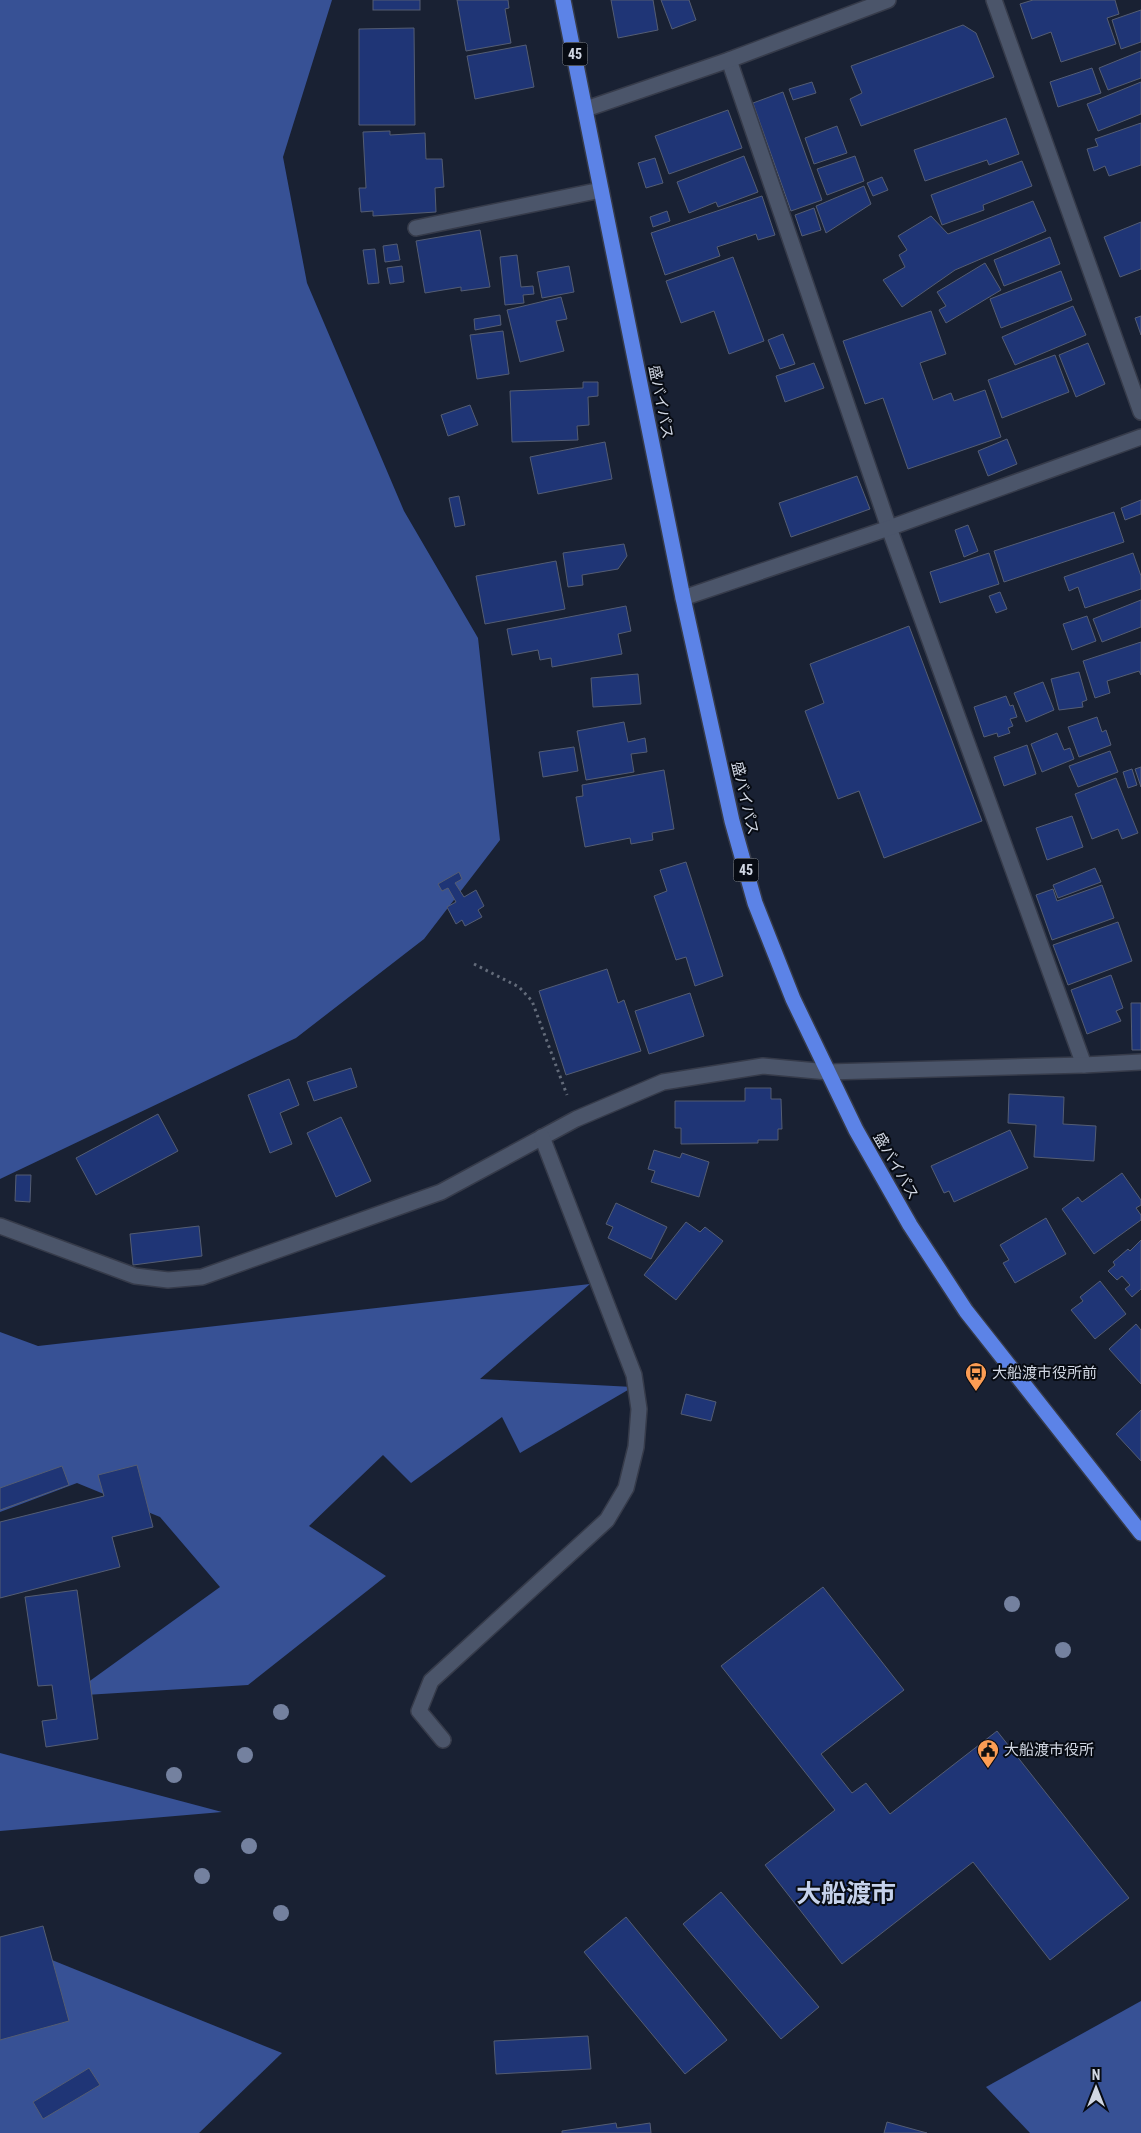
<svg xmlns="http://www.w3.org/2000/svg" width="1141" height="2133" font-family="'Roboto Condensed','Noto Sans JP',sans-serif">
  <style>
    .forest { fill: #375195 }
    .building { fill: #1f3576; stroke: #545d73 }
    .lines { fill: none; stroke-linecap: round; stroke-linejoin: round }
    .lane-casing { stroke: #363b4a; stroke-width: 18 }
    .street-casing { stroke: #363b4a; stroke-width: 18 }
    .secondary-casing { stroke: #363b4a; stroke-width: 18 }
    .highway-casing { stroke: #363b4a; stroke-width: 18 }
    .path { stroke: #636b7a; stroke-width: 3; stroke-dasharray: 2.5 4; stroke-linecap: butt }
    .lane { stroke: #4b556a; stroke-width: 15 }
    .street { stroke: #4b556a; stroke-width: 15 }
    .secondary { stroke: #4b556a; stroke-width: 15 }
    .highway { stroke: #5c83e7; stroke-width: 15 }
    .tree { fill: #74819f }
    .labels { text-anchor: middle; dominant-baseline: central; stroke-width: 4; stroke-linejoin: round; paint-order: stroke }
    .shield { fill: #070b13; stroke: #949aa5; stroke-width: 1 }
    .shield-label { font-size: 14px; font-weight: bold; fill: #d1d7e3 }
    .street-label { font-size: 15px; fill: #d1d7e3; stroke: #070b13 }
    .poi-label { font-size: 15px; fill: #d1d7e3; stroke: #070b13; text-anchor: start }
    .town-label { font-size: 25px; font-weight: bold; fill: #c6d2eb; stroke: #070b13 }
  </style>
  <rect width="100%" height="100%" fill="#192133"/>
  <g class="forest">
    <polygon points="0,0 332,0 283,157 307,283 404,511 478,638 500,840 424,939 296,1038 0,1179"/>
    <polygon points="590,1284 480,1379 633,1387 520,1453 502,1417 411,1483 383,1455 309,1526 386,1576 248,1685 69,1696 220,1587 160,1517 77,1483 0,1512 0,1332 38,1346"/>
    <polygon points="0,1753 222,1812 0,1831"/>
    <polygon points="0,1939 282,2053 199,2133 0,2133"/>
    <polygon points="1141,2001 1141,2133 1030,2133 986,2087"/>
  </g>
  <g class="building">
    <rect x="373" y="0" width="47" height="10"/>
    <polygon points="457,0 508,0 509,8 505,9 511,43 466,51"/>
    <polygon points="611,0 653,0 658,30 618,38"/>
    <polygon points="661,0 689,0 696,20 672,29"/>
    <polygon points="1033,0 1115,0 1119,14 1107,18 1116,44 1061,62 1051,32 1032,39 1020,4"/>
    <polygon points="1141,10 1141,42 1121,49 1112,20"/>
    <polygon points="963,25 976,33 994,77 861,126 850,99 862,93 851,66"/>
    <polygon points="414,28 415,125 359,125 359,29"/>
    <polygon points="526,45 534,87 475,99 467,56"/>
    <polygon points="1141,51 1141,78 1108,90 1099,68"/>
    <polygon points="1092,68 1101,93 1058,107 1050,82"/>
    <polygon points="812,82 816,93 793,100 789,89"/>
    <polygon points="1141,82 1141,114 1098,131 1087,104"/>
    <polygon points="783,92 822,200 791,211 753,103"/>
    <polygon points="728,110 742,148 669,174 655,136"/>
    <polygon points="1006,118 1019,154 989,165 987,160 925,181 914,150"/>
    <polygon points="1141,123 1141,165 1109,176 1105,166 1094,171 1087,149 1098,146 1095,139"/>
    <polygon points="837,126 847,153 814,164 805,138"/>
    <polygon points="390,131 390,135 425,133 426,159 442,159 444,187 435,188 436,212 373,216 373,211 361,212 359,188 366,188 363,132"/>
    <polygon points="744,156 758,192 718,207 716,202 689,213 677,182"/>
    <polygon points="855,156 864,181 827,195 817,169"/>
    <polygon points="655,158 663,183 646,188 638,163"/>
    <polygon points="1022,161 1032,186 983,205 984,210 942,225 931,195"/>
    <polygon points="882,177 888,190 873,196 867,183"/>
    <polygon points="864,186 871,204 826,233 816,206"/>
    <polygon points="762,196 775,235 758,240 756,234 717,247 720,256 665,275 651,233"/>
    <polygon points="1033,201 1046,231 955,270 902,307 883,280 905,267 899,255 907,250 898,236 931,216 948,234"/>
    <polygon points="814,208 821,230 802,236 795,215"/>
    <polygon points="667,211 670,221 653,227 650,217"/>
    <polygon points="1141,222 1141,269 1120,277 1104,237"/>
    <polygon points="480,230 490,287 461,291 461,287 425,293 416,241"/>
    <polygon points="1050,237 1060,264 1004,286 994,260"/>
    <polygon points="397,244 400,260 385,262 383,246"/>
    <polygon points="375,249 379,283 368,284 363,250"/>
    <polygon points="517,255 521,287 533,286 534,294 523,295 524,303 505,305 500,257"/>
    <polygon points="733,257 764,341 729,354 714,311 681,323 666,281"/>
    <polygon points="985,263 1001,290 946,323 939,310 946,306 937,292"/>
    <polygon points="402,266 404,282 390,284 387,268"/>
    <polygon points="569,266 574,292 542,298 537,272"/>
    <polygon points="1061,271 1072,300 1001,328 990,299"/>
    <polygon points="561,297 567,319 556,321 564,351 520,362 507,310"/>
    <polygon points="1073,306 1086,335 1015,365 1002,337"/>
    <polygon points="931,311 946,354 920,363 933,400 951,393 954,401 985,390 1001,437 908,469 883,398 865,404 843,341"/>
    <polygon points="500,315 501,325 475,330 474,319"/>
    <polygon points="1141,316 1141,335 1135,318"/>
    <polygon points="503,331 509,374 477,379 470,335"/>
    <polygon points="783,334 795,364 780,369 768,340"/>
    <polygon points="1088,343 1105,384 1076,397 1059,355"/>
    <polygon points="1055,355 1069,392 1002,418 988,380"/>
    <polygon points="814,363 824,388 785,402 776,376"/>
    <polygon points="583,382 598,382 598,396 588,397 589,425 577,426 578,440 512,442 510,391 583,388"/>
    <polygon points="470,405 478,425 448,436 441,415"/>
    <polygon points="1007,439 1017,464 988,476 978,451"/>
    <polygon points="605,442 612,479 538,494 530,457"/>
    <polygon points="857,476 870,509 791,537 779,503"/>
    <polygon points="459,496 465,525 455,527 449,498"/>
    <polygon points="1141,500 1141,514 1125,520 1121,508"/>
    <polygon points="1114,512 1124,542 1004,582 994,551"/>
    <polygon points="968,525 978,551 964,557 955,530"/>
    <polygon points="624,544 627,556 618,569 582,575 583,585 568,587 563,553"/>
    <polygon points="989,553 999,584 940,603 930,572"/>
    <polygon points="1133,553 1141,576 1141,589 1085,608 1078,587 1069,591 1064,577"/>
    <polygon points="556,561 565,609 485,624 476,576"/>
    <polygon points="1000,592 1007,609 996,613 989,596"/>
    <polygon points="1141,600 1141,627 1102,642 1093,619"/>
    <polygon points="626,606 631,631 618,634 622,654 552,667 551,658 540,660 538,650 512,655 507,629"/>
    <polygon points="1087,616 1096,641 1072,650 1063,624"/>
    <polygon points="909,626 982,821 884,858 859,791 838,799 805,711 824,703 810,664"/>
    <polygon points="1141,642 1141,675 1139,671 1107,681 1110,693 1095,698 1083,661"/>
    <polygon points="1079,672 1087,700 1082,702 1083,707 1059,710 1051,679"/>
    <polygon points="638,674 641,704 593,707 591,678"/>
    <polygon points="1043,682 1054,710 1026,722 1014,693"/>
    <polygon points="1006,696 1010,706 1013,705 1017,717 1010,719 1013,726 1008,728 1010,733 998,737 997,733 984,737 974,707"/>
    <polygon points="1097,717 1102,732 1106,730 1111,745 1079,757 1068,727"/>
    <polygon points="624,722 628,742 645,738 647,752 631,754 634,772 586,780 577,731"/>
    <polygon points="1057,733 1064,750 1070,748 1074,759 1042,772 1031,744"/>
    <polygon points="1027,745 1036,774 1004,786 994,757"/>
    <polygon points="574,747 578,771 543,777 539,752"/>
    <polygon points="1110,751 1118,772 1078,787 1069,766"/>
    <polygon points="1141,767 1141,787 1135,769"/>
    <polygon points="1132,769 1137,785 1128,788 1123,772"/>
    <polygon points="664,770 674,829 652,833 653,840 631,844 630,838 585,847 576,797 583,796 582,785"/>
    <polygon points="1116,778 1138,833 1122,839 1118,829 1092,839 1075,794"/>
    <polygon points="1072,816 1083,847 1047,860 1036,828"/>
    <polygon points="686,862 723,976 695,986 686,957 676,960 654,896 667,891 660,870"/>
    <polygon points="1095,868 1101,882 1058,898 1053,885"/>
    <polygon points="459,872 462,879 455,883 464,897 476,890 484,906 478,910 482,917 465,926 462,920 456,924 447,907 456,902 448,888 442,891 438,884"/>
    <polygon points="1102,885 1114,918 1052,940 1036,895 1053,889 1057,901"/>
    <polygon points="1118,922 1132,961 1068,985 1053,945"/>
    <polygon points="607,969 618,1003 624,1000 641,1051 566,1075 539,991"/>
    <polygon points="1111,975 1123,1008 1116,1011 1121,1021 1087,1034 1071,990"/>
    <polygon points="690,993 704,1036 649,1054 635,1011"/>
    <polygon points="1131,1003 1141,1003 1141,1050 1132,1050"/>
    <polygon points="351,1068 357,1087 314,1101 307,1082"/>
    <polygon points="289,1079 299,1105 280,1113 292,1144 270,1153 248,1095"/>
    <polygon points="745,1088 771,1088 771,1099 781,1099 782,1129 778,1129 778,1140 758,1140 758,1143 681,1144 681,1128 675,1128 675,1101 745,1101"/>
    <polygon points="1009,1094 1064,1097 1063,1124 1096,1126 1094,1161 1034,1157 1036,1125 1008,1123"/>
    <polygon points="158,1114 178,1151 96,1195 76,1158"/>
    <polygon points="341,1117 371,1181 336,1197 307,1133"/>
    <polygon points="1010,1130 1028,1168 954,1202 949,1191 944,1193 931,1166"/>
    <polygon points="654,1150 680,1158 682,1153 709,1162 699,1197 651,1182 655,1171 648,1169"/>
    <polygon points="1122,1173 1141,1200 1141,1205 1136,1208 1141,1215 1141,1220 1094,1254 1062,1209 1078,1197 1082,1202"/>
    <polygon points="16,1175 31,1175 30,1202 15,1201"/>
    <polygon points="616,1203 667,1227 651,1259 608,1238 613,1227 606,1224"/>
    <polygon points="1046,1218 1066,1254 1015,1283 1003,1263 1009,1260 1000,1245"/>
    <polygon points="686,1222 700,1232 705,1227 723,1241 676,1300 644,1275"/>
    <polygon points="199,1226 202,1256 133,1265 130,1234"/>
    <polygon points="1141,1240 1141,1289 1132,1297 1125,1289 1130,1285 1122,1276 1117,1280 1108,1271 1115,1265 1113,1262 1128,1249 1130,1251"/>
    <polygon points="1100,1281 1126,1314 1095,1339 1071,1310 1083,1301 1080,1297"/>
    <polygon points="1136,1324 1141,1330 1141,1384 1109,1349"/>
    <polygon points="686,1394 716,1402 711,1421 681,1414"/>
    <polygon points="1141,1410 1141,1461 1116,1434"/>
    <polygon points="137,1465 153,1527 112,1537 120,1567 0,1598 0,1522 104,1496 98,1475"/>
    <polygon points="62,1466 69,1485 0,1510 0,1488"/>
    <polygon points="823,1587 904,1690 821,1754 852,1793 866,1783 890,1814 997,1731 1129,1898 1050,1960 973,1862 842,1964 765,1865 835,1810 721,1666"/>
    <polygon points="77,1590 98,1739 46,1747 42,1721 57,1719 52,1685 38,1686 25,1597"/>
    <polygon points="721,1892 819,2007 781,2039 683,1924"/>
    <polygon points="626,1917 727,2040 685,2074 584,1952"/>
    <polygon points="43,1926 69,2021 0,2040 0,1937"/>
    <polygon points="588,2036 591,2069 496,2074 494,2041"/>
    <polygon points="89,2068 100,2085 43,2119 33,2102"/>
    <polygon points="887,2122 927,2133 884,2133"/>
    <polygon points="616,2123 617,2128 650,2123 651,2133 562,2133 562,2131"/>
  </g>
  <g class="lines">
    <g class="lane-casing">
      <polyline id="lane" points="416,228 601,190"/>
    </g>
    <g class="street-casing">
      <g id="street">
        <polyline points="994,0 1141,412"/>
        <polyline points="729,60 889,528 1084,1065"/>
        <polyline points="683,598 889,528 1141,437"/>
        <polyline points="0,1226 135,1276 168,1280 202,1277 441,1192 576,1119 663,1082 763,1066 828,1072 1084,1065 1141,1062"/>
        <polyline points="443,1740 419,1711 431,1681 607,1520 626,1488 636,1447 639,1409 634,1375 542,1137"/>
      </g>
    </g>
    <g class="secondary-casing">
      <polyline id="secondary" points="586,109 729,60 888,0"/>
    </g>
    <g class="highway-casing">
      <polyline id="highway" points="563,0 683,598 732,821 755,903 793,999 856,1130 910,1225 966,1311 1141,1533"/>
    </g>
    <polyline class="path" points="474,964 519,987 532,1001 567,1095"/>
    <use href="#lane" class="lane"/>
    <use href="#street" class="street"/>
    <use href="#secondary" class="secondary"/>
    <use href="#highway" class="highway"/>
  </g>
  <g class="tree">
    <circle cx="1012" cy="1604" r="8"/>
    <circle cx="1063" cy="1650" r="8"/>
    <circle cx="281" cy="1712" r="8"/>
    <circle cx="245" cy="1755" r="8"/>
    <circle cx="174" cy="1775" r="8"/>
    <circle cx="249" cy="1846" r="8"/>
    <circle cx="202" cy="1876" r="8"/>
    <circle cx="281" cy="1913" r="8"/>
  </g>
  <defs>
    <g id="bus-pin" transform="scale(1.125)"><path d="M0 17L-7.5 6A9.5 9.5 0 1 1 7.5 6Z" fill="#fc9d54" stroke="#070b13"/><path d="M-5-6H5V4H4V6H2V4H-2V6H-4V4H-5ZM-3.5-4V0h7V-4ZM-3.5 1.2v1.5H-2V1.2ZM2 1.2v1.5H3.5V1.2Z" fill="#111"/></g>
    <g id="civic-pin" transform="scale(1.125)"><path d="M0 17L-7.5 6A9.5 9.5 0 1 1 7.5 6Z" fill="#fc9d54" stroke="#070b13"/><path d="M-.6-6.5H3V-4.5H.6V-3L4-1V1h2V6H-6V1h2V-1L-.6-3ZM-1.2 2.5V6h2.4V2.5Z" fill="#111"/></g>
  </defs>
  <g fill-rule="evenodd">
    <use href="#bus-pin" x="976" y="1373"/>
    <use href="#civic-pin" x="988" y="1750"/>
  </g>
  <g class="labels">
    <g class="shield">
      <rect x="562.5" y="42.5" width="25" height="23" rx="4"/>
      <rect x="733.5" y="858.5" width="25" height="23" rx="4"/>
    </g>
    <g class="shield-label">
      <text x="575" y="54">45</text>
      <text x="746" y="870">45</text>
    </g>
    <g class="street-label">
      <text transform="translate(661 402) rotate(79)">盛バイパス</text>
      <text transform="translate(745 798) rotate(77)">盛バイパス</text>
      <text transform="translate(896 1166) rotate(60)">盛バイパス</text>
    </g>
    <g class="poi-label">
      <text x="992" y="1373">大船渡市役所前</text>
      <text x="1004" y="1750">大船渡市役所</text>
    </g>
    <g class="town-label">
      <text x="846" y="1893">大船渡市</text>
    </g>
  </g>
  <g transform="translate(1096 2088)" stroke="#070b13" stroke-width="4" paint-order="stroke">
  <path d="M0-4L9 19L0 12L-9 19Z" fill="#d1d7e3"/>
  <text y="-8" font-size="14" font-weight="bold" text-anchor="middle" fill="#d1d7e3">N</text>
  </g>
</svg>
